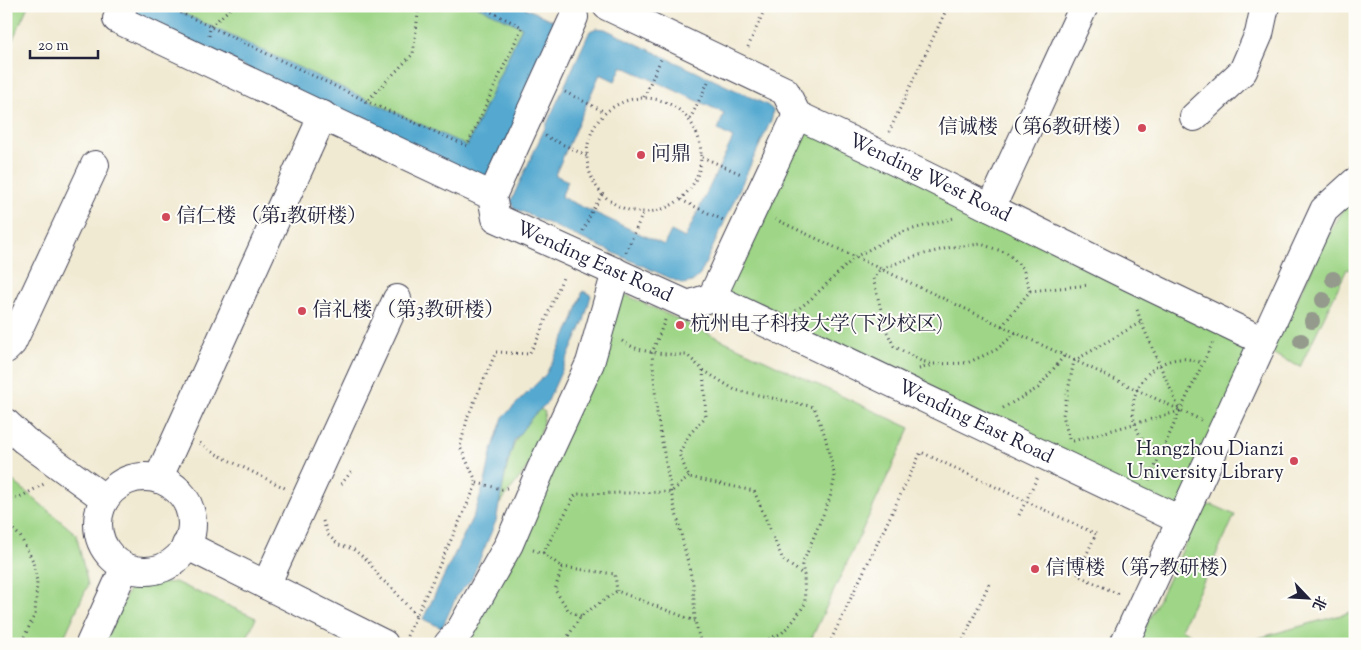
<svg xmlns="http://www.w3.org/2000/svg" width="1361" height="650" font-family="'Sorts Mill Goudy','Noto Serif SC',serif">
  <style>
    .green { fill: #9ed586; stroke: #607c60 }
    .water { fill: #54a9d0; stroke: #3b6686; fill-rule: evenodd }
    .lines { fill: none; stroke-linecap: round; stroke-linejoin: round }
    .minor-casing { stroke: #414052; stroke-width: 30 }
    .path { stroke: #414052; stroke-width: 3; stroke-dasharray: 1 4; stroke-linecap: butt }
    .minor { stroke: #fff; stroke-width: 28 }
    .tree { fill: #949a8c }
    .poi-dot { fill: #d1495b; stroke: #fdfcf7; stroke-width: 2 }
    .labels { text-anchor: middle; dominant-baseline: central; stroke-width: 4; stroke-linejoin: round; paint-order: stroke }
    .poi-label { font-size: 20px; fill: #22223b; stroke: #fdfcf7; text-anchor: start }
    .street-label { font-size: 20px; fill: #22223b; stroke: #fdfcf7 }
  </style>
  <rect width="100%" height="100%" fill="#fdfcf7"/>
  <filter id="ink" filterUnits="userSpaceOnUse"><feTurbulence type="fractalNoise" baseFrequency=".02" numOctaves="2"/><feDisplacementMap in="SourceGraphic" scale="10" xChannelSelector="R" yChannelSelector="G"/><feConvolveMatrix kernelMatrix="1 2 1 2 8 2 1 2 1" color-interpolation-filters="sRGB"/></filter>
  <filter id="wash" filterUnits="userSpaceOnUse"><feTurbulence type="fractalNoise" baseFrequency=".0096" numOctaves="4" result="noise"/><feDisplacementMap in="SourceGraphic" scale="20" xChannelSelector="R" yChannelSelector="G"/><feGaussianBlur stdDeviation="1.12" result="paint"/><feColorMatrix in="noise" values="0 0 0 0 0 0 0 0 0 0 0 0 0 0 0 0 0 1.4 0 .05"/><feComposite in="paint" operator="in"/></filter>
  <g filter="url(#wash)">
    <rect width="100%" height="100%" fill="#f1ead3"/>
    <g class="green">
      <polygon points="6,6 28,6 6,54"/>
      <polygon points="167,6 477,6 522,27 467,146"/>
      <polygon points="797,115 1263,341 1180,520 712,297"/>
      <polygon points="1355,197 1355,272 1347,269 1300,367 1271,353 1331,230 1346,206"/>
      <polygon points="624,294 910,428 809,644 468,644"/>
      <path d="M 540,409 L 545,412 L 535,457 L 499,505 C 508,465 508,439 540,409 Z"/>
      <polygon points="6,475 76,534 88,585 61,644 6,644"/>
      <polygon points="1213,505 1235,515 1181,629 1195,637 1191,644 1137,644 1202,510 1207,506"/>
      <polygon points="175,582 256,618 244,644 104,644 130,587"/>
      <polygon points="1355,611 1355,644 1237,644"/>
    </g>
    <g class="water">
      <polygon points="138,6 167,6 467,146 522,27 477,6 521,6 562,25 489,181 134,15"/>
      <path d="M 597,28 L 605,29 L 767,105 L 773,110 L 772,118 L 700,275 L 692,282 L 683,284 L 514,208 L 511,201 L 590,31 ZM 622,66 L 724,113 L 718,130 L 733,138 L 685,238 L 671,231 L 664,245 L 561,197 L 568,181 L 555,175 L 600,74 L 615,81 Z"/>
      <polygon points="583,291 591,295 584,321 547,403 533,416 514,441 506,469 496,521 471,580 457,595 442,628 423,619 476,510 486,478 491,453 503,417 546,374 572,323"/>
    </g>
  </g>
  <g filter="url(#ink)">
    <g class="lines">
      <g class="minor-casing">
        <g id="minor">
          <path id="s1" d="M 123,6 L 117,19 L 492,196 L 496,218 L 688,305 L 712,297 L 1180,520"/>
          <path id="s2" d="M 607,6 L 785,91 L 797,115 L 924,175 L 1130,277 L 1263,341"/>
          <polyline points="1194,117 1243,71 1259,34 1265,6"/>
          <polyline points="492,196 574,17"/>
          <polyline points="991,208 1084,6"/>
          <polyline points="712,297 797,115"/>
          <polyline points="6,349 12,343 95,165"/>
          <polyline points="6,423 24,440 105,499"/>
          <circle cx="145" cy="524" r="47"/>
          <polyline points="158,479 323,115"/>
          <polyline points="186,545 384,644"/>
          <polyline points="266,585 397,299"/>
          <polyline points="90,644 125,567"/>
          <polyline points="448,644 461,629 509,544 541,469 590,363 616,272"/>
          <polyline points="1124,644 1324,210 1355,182"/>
        </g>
      </g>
      <g class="path">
        <polyline points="167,6 366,101 467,146 522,27 479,6"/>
        <polyline points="209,36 210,27 233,6"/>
        <polyline points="748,47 766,6"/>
        <polyline points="565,92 605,112"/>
        <polyline points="644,97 661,59"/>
        <circle cx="644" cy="155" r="57"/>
        <polyline points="365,103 413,54 419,6"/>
        <polyline points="690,119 708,82"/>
        <polyline points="889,132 948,6"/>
        <polyline points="545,136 587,156"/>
        <polyline points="702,157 741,174"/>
        <polyline points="681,200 723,220"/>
        <polyline points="775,219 1201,420"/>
        <polyline points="583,231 592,211 602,195"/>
        <polyline points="626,252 643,213"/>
        <polyline points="796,311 811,299 855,257 902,232 954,218"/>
        <polyline points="665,320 652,353 657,414 671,492 693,584 695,621 701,644"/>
        <polyline points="1002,326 1030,291 1089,285"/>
        <polyline points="1016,333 996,350 967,363 933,364 921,361 894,346 886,330 873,278 881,269 916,256 952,247 981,244 1007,253 1023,268 1030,291"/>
        <path d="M 622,341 C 641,354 665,354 687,355 L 703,370 L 735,390 L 814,407 L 825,436 L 835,477 L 830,498 L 802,565 L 804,575 L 805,604 L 794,620 L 782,633 L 758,644"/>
        <polyline points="919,369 932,365"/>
        <polyline points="703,370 706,416 689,435 679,454 689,477 754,491 783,560 804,575"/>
        <polyline points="1003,408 1038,388 1064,356"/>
        <polyline points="1069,439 1063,415 1074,361 1141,322"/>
        <polyline points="1073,441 1180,411 1141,322 1137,309"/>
        <polyline points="200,443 210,451 285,488"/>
        <path d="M 1162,452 C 1157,450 1152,448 1148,445 C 1143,441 1139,434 1137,429 C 1123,398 1146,361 1180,359 C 1188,358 1195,361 1203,363"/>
        <polyline points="1149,480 1180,411 1213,342"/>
        <polyline points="477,483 502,489 507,488"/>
        <polyline points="341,484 352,471"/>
        <polyline points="6,501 22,496 44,484"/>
        <polyline points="1019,515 1037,478"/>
        <polyline points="323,521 328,535 339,545 353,549 368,561 381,579 393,589 416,616"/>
        <polyline points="6,523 20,536 33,561 37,582 35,614 21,644"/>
        <polyline points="533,550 543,553 562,567 555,590 569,611 581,616"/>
        <polyline points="543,553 576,494 671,492 689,477"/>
        <polyline points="562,567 615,574 617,591"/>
        <polyline points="407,636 477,483 460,447 468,416 496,352 529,354 538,338 564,275"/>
        <polyline points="563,644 581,616 617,591 695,621"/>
        <polyline points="829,644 921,452 1096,534 1077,575 1121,595"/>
        <polyline points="961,644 989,584"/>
      </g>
      <use href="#minor" class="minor"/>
    </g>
    <g class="tree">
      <circle cx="1333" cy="279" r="8"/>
      <circle cx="1323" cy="300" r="8"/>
      <circle cx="1312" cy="321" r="8"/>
      <circle cx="1301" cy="341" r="8"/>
    </g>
  </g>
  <g class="poi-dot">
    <circle cx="1142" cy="128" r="5"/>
    <circle cx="641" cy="155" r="5"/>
    <circle cx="166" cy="217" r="5"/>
    <circle cx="302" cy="311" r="5"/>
    <circle cx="680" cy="325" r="5"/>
    <circle cx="1294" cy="461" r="5"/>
    <circle cx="1035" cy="569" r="5"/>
  </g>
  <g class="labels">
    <g class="poi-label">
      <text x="1132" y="128" text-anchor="end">信诚楼 （第6教研楼）</text>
      <text x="651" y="155">问鼎</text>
      <text x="176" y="217">信仁楼 （第1教研楼）</text>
      <text x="312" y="311">信礼楼 （第3教研楼）</text>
      <text x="690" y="325">杭州电子科技大学(下沙校区)</text>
      <text x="1284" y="450" text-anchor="end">Hangzhou Dianzi<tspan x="1284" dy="23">University Library</tspan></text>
      <text x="1045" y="569">信博楼 （第7教研楼）</text>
    </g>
    <g class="street-label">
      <text stroke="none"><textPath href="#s2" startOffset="371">Wending West Road</textPath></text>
      <text stroke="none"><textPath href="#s1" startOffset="559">Wending East Road</textPath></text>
      <text stroke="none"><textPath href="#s1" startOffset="979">Wending East Road</textPath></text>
    </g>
  </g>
  <rect width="1361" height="650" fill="none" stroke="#fdfcf7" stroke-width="25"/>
  <g transform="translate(1308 598) rotate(115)" stroke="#fdfcf7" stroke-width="4" paint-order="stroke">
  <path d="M0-4L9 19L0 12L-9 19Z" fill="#22223b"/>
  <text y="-8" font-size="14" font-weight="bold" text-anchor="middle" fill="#22223b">北</text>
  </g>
  <path d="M30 50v8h68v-8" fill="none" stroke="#22223b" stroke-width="2.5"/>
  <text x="38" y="50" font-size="15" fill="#22223b" stroke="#fdfcf7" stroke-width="4" paint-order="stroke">20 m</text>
</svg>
